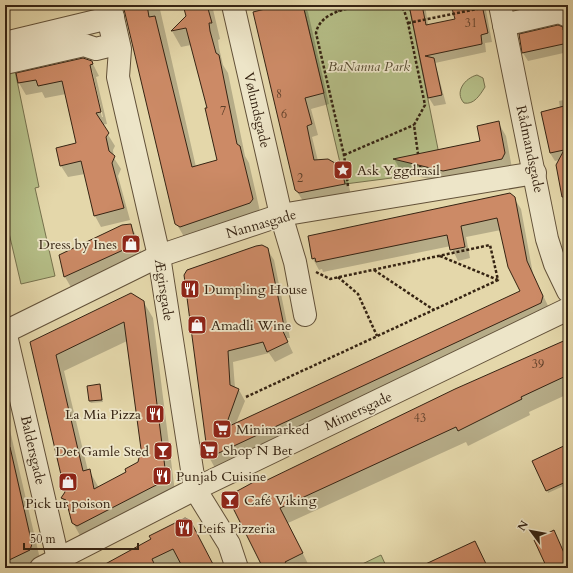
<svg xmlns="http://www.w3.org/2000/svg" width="573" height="573" font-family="Cardo,serif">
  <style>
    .green { fill: #b5be87; stroke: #76714d }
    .shadow { fill: #0003; fill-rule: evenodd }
    .building { fill: #cc8a66; stroke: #362413; fill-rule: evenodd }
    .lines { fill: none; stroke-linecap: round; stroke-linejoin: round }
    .minor-casing { stroke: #625139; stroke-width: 24 }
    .path { stroke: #362413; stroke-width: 2.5; stroke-dasharray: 3 2; stroke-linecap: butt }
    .minor { stroke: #ede5c8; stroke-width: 22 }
    .labels { text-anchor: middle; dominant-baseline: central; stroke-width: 3.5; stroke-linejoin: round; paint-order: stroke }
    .number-label { font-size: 12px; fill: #5c3e28 }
    .park-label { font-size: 14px; font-style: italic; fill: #564a30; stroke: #ede5c8 }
    .street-label { font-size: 14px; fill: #362413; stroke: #ede5c8 }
    .poi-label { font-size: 14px; fill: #362413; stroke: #ede5c8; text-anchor: start }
  </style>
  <rect width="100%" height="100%" fill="#e4d7aa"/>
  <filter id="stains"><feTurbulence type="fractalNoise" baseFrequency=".005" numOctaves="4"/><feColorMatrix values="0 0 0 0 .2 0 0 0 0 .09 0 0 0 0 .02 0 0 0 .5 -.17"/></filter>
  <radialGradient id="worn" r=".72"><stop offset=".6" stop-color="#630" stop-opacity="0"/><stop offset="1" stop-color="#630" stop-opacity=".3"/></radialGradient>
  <g class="green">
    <polygon points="303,5 409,5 442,169 415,175 345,184"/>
    <polygon points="13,61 39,187 35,188 55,276 21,284 5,216 5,63"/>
    <path d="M 477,75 L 483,78 L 485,87 C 480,95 474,105 464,103 C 454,92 465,78 477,75 Z"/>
    <polygon points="381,555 387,568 354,568"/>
  </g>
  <g class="shadow">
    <polygon points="124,5 159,5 196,167 219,161 208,109 191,45 181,47 172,31 187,16 184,5 212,5 220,39 218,40 219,48 223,65 228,73 245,156 249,163 261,216 186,240 176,223"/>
    <polygon points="285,5 304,5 308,12 329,104 311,109 318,135 312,137 318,161 335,164 339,163 346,174 351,195 303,201 296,190"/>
    <polygon points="411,5 425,5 428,25 456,20 452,5 485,5 492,42 485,43 486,52 435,63 446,104 434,106 429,98"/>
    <polygon points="514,5 544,5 523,23"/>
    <polygon points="562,28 564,31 568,31 568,52 528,61 523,53"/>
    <path d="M 92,62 L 99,76 L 96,77 L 107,124 L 102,125 L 115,146 L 113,150 L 114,158 L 121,169 L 118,176 L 130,220 L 101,227 L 95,216 L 85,174 L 68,177 L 61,166 L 78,144 L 66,94 L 45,98 L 42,92 L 26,95 L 19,83 L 17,74 ZM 90,70 L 92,70 L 103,117 L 102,117 Z"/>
    <polygon points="568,99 568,214 557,165 559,160 555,161 550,153 560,108 559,101"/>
    <polygon points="498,122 506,136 512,168 452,184 402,173 394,159 481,141"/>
    <polygon points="514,198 521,209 533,274 549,308 215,468 209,457 185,275 267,249 274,260 290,338 286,338 293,353 275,362 269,353 233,362 235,388 239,390 245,401 236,423 521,292 501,230 466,237 470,258 458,261 451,246 323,272 322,269 319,270 313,259"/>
    <polygon points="130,225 137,237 141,253 72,289 65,277 60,256"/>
    <path d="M 143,301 L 153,318 L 175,492 L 82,539 L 73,523 L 70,511 L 62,498 L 66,492 L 31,343 ZM 127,341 L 142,449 L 138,463 L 128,473 L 99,488 L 89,470 L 88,471 L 64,371 Z"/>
    <polygon points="568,340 568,394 529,412 530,415 468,446 466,442 288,523 310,568 265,568 263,483"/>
    <polygon points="100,385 103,402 91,403 89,401"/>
    <polygon points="5,409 40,559 38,564 30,568 5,568"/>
    <polygon points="568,446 568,484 548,493 547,490"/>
    <polygon points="553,532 567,558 568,557 568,568 548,568"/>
    <polygon points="151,537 214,568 184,568 181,563 171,568 89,568 100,563 102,567 152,540"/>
  </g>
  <g class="building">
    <polygon points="123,5 147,5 149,17 155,16 192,167 217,160 205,108 207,108 186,28 171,31 186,16 183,5 207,5 212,23 209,23 210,31 216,53 219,55 237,144 240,146 253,199 250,203 180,227 175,224"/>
    <polygon points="281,5 303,5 324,93 305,98 312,124 307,126 314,160 328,159 335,163 340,162 345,184 299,193 295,190 253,12"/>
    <polygon points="409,5 422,5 426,25 455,19 451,5 482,5 488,33 481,35 482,44 425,56 434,58 442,95 428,98"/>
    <polygon points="558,25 563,27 563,30 568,30 568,43 522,53 519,34"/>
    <polygon points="83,58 92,61 93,64 90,65 101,112 96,113 109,133 106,137 109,151 115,156 112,163 124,208 94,216 81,161 60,166 56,148 76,143 62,81 38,86 36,80 18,83 16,73"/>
    <polygon points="568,105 568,197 562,197 556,165 564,150 550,153 541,112"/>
    <polygon points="499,121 505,153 502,159 443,171 393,159 480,141 477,126"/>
    <polygon points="510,193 515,197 527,261 543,296 541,303 208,458 184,275 187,270 256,246 262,245 268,248 284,326 281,327 288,342 267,352 263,342 228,351 230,385 239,389 225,428 520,291 508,267 497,218 461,226 465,247 450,250 447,235 316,262 315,258 312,259 308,236"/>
    <polygon points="131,224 135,240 132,246 64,277 59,255 122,225"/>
    <path d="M 131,293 L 144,301 L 166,476 L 164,481 L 77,526 L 72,523 L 66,500 L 61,498 L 65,492 L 30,342 ZM 124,322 L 141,449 L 138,462 L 125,469 L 126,472 L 94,489 L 90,469 L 83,471 L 56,355 Z"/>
    <polygon points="568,339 568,375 521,397 522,399 458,431 456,427 280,508 303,553 285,562 289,568 263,568 229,500 230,495 261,478 263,482 455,389"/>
    <polygon points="100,384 102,400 89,401 87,386"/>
    <polygon points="568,444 568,481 546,491 532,461"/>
    <polygon points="10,447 32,544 30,550 5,562 5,448"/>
    <polygon points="185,518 190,520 215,568 183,568 173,549 152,559 156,568 98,568 151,539 149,536"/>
    <polygon points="554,530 568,562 568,568 547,568 534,540"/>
    <polygon points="475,541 488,568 417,568"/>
  </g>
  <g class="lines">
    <g class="minor-casing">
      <g id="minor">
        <polyline points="110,5 120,49 118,77 159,256 195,489 229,544 237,568"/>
        <polyline points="233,5 281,215 295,262 305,315"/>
        <polyline points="500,5 547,239 555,264 568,291"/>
        <polyline points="504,25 559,12 568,16"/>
        <polyline points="5,43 113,17"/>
        <polyline points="5,63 84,45 96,49 112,45 114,43 110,26"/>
        <polyline points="5,331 58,559 63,568"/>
        <polyline points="5,332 159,256 281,215 535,173"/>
        <polyline points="41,568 195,489 568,309"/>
      </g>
    </g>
    <g class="path">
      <polyline points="330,5 339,11"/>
      <polyline points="343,5 345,9"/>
      <polyline points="398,5 404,10 408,23 425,105 414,125 418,154"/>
      <polyline points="317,8 322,5"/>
      <polyline points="408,23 482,8"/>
      <polyline points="344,155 414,125"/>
      <polyline points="420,166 421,173"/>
      <path d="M 348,186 L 344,155 L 316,33 C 320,11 352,7 370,5"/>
      <polyline points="440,256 498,280"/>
      <polyline points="374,270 434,310"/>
      <polyline points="338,277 358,294 377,336"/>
      <polyline points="246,397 498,280 490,245 330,279 316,272"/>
    </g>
    <use href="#minor" class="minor"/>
  </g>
  <defs>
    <g id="sight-square" transform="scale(1)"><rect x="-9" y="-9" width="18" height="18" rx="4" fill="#8f2418" stroke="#ede5c8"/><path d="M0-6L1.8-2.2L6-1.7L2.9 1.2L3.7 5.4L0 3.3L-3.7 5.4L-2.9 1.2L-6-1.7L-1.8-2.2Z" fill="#fff"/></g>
    <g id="shop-square" transform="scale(1)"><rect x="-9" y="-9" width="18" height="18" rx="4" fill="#8f2418" stroke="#ede5c8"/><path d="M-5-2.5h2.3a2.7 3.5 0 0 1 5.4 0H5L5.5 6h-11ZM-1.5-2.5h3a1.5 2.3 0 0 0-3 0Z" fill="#fff"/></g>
    <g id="restaurant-square" transform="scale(1)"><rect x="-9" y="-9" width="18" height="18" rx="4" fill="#8f2418" stroke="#ede5c8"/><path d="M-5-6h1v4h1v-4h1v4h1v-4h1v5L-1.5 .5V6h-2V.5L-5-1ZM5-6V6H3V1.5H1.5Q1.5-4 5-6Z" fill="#fff"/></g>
    <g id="supermarket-square" transform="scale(1)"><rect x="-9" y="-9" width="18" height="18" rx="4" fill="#8f2418" stroke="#ede5c8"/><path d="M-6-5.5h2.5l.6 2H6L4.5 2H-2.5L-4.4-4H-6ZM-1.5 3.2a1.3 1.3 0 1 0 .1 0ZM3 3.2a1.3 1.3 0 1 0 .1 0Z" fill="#fff"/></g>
    <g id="bar-square" transform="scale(1)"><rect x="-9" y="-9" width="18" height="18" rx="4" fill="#8f2418" stroke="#ede5c8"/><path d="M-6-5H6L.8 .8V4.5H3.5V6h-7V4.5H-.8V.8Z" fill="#fff"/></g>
  </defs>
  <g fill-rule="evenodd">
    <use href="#sight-square" x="343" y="170"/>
    <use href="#shop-square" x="131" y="244"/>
    <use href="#restaurant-square" x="190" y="289"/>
    <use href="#shop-square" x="197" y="325"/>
    <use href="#restaurant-square" x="155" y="414"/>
    <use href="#supermarket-square" x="222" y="429"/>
    <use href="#supermarket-square" x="209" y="450"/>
    <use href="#bar-square" x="163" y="451"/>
    <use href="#restaurant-square" x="162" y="476"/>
    <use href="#shop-square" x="68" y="482"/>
    <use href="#bar-square" x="230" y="500"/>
    <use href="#restaurant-square" x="184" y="528"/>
  </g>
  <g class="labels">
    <g class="number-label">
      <text x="471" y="23">31</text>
      <text x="279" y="94">8</text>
      <text x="223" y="111">7</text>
      <text x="284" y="114">6</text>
      <text x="300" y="178">2</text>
      <text x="538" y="364">39</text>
      <text x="420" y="418">43</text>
    </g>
    <g class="park-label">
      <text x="369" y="66">BaNanna Park</text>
    </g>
    <g class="street-label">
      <text transform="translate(257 110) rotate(77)">Vølundsgade</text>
      <text transform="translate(530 149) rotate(78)">Rådmandsgade</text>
      <text transform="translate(261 224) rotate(-16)">Nannasgade</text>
      <text transform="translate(164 290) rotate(81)">Ægirsgade</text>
      <text transform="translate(358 411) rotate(-25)">Mimersgade</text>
      <text transform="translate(33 450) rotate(77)">Baldersgade</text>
    </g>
    <g class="poi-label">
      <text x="357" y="170">Ask Yggdrasil</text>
      <text x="117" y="244" text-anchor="end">Dress by Ines</text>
      <text x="204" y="289">Dumpling House</text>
      <text x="211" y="325">Amadli Wine</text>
      <text x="141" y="414" text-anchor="end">La Mia Pizza</text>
      <text x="236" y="429">Minimarked</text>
      <text x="223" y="450">Shop N Bet</text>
      <text x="149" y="451" text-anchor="end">Det Gamle Sted</text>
      <text x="176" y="476">Punjab Cuisine</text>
      <text x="244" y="500">Café Viking</text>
      <text x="68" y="503" text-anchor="middle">Pick ur poison</text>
      <text x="198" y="528">Leifs Pizzeria</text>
    </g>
  </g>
  <rect width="573" height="573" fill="none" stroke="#e4d7aa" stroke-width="20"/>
  <rect x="6" y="6" width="561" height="561" fill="none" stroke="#362413" stroke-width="2"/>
  <rect x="10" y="10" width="553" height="553" fill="none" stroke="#362413"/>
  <g transform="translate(531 531) rotate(302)" stroke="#ede5c8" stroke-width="3" paint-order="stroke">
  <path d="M0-3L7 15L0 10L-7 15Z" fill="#362413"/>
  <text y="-6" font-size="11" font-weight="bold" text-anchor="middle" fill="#362413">N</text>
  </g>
  <path d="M24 543v6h114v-6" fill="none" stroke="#362413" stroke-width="2"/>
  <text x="30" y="543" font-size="12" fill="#362413" stroke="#ede5c8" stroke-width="3" paint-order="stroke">50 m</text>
  <rect width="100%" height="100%" filter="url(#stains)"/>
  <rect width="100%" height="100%" fill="url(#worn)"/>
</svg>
